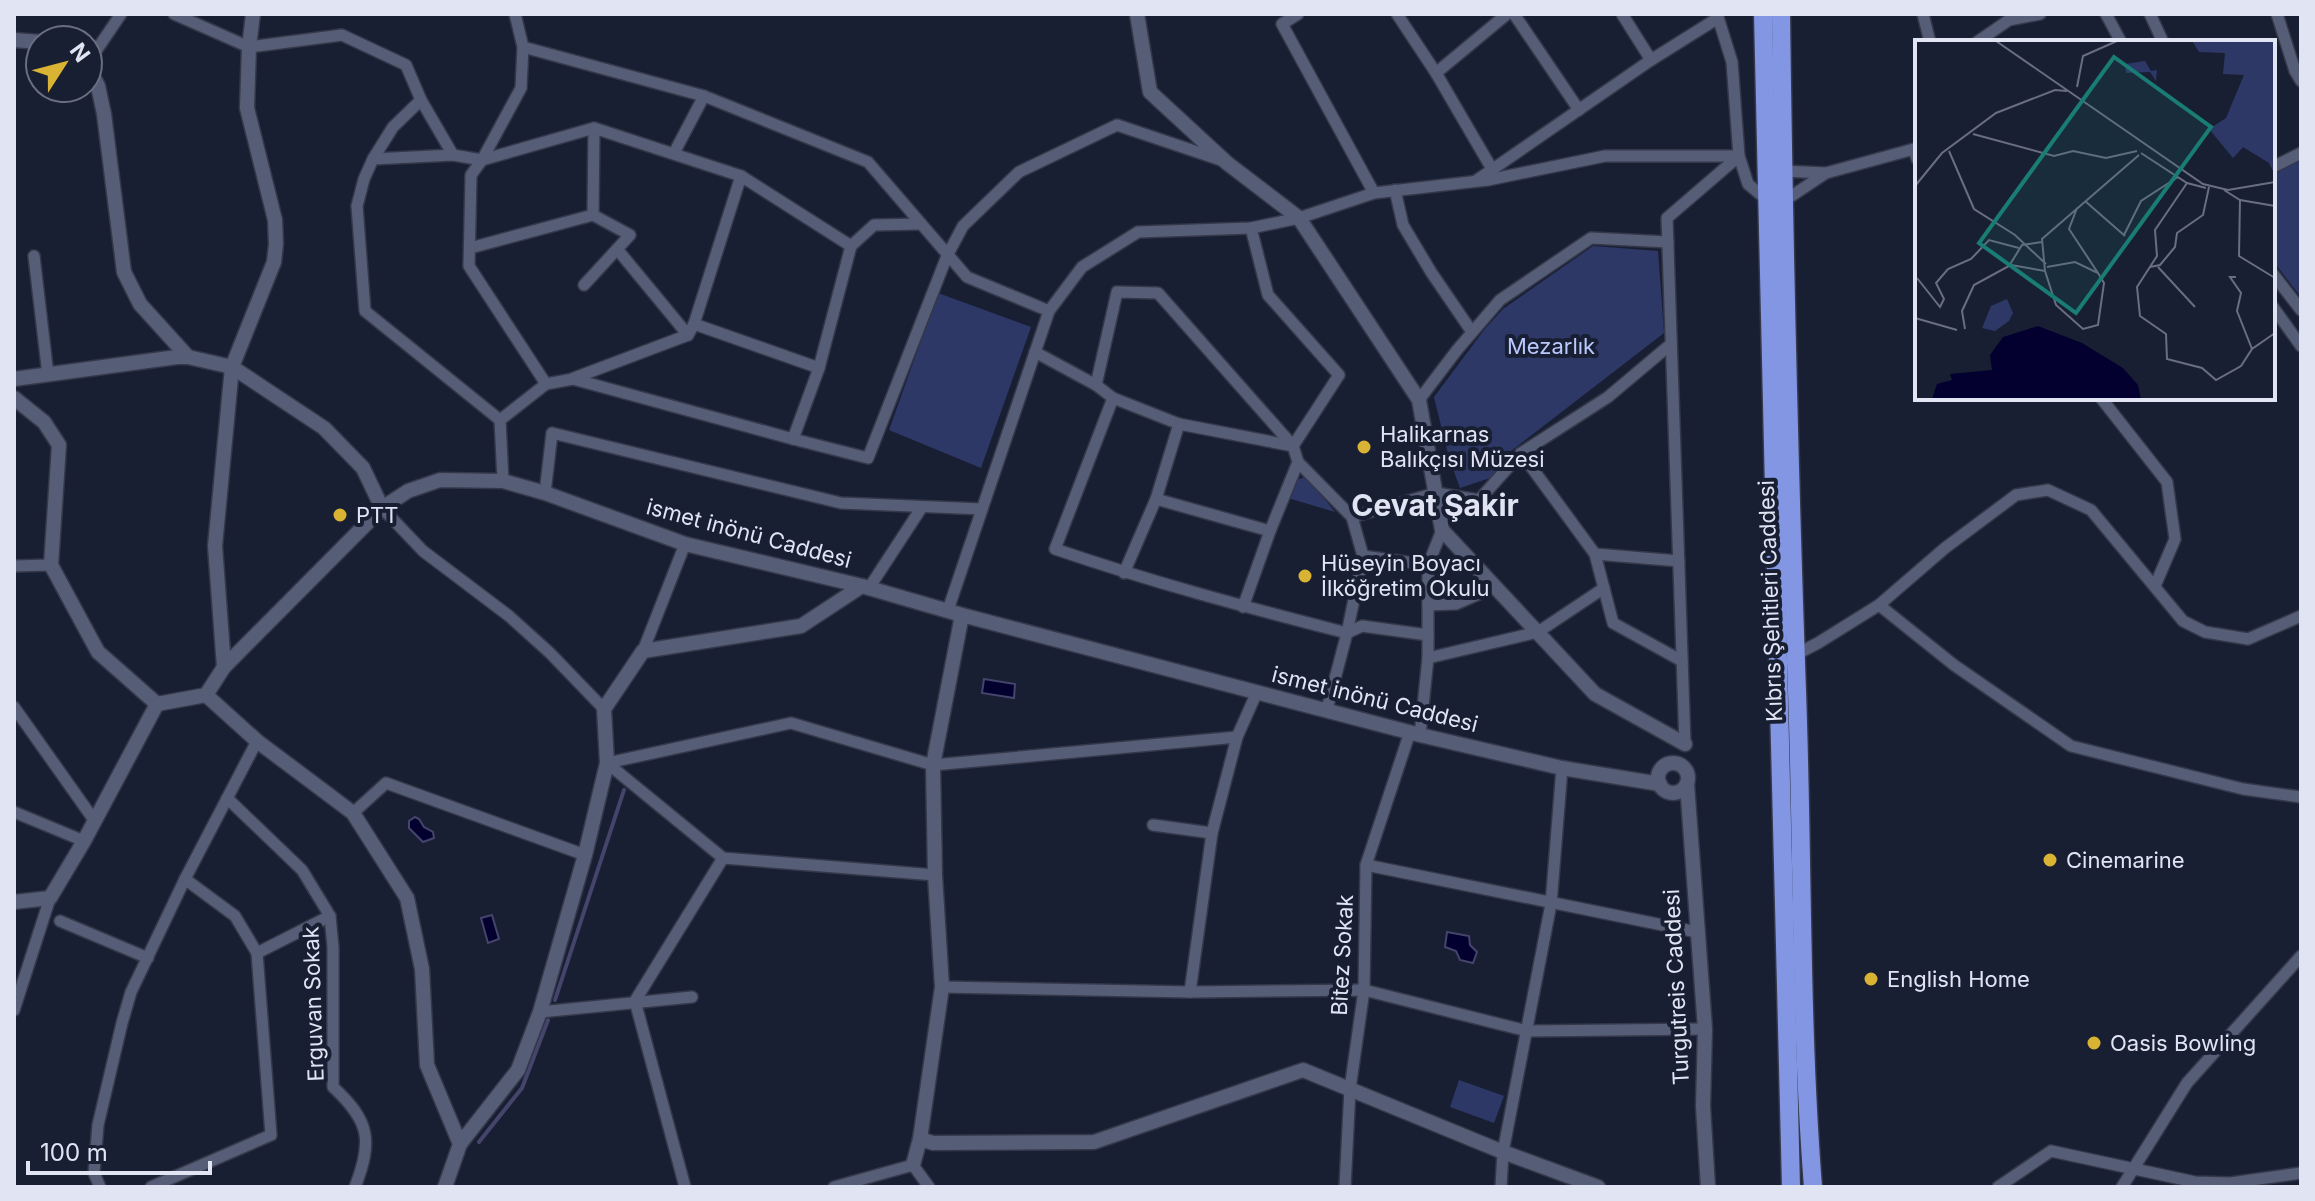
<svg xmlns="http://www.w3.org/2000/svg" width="2315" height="1201" font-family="Inter,sans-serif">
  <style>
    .green { fill: #2d3867 }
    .water { fill: #03002f; stroke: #45446a; stroke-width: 2 }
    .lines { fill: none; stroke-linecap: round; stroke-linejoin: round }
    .stream { stroke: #45446a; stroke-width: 4 }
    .minor-casing { stroke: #35384a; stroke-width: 14 }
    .tertiary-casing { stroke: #35384a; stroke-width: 17 }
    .trunk-casing { stroke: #35384a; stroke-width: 21 }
    .minor { stroke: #565d76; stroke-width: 11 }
    .tertiary { stroke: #565d76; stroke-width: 14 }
    .trunk { stroke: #8396e3; stroke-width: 18 }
    .poi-dot { fill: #d9b334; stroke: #191f33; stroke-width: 3 }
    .labels { text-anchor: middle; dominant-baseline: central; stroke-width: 8; stroke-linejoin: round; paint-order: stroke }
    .park-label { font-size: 22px; fill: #b9c9fd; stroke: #191f33 }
    .poi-label { font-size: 22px; fill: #e0e4f3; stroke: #191f33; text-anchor: start }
    .street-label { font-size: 22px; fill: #e0e4f3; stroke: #191f33 }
    .district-label { font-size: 30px; font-weight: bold; fill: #e0e4f3; stroke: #191f33 }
    .inset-road { fill: none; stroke: #696e80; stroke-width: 2 }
    .view { fill: #197c75; fill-opacity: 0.15; stroke: #197c75; stroke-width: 4 }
    .inset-edge { fill: none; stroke: #e0e4f3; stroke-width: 4 }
  </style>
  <rect width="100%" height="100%" fill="#191f33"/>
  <g class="green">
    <polygon points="2301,145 2301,297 2273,261 2273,172"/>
    <polygon points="1593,246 1658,251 1664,333 1511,451 1496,476 1460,488 1449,458 1434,397 1484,330 1503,309"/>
    <polygon points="938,293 1031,327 981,468 889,430"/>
    <polygon points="1307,477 1335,512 1288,498 1294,480"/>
    <polygon points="1459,1080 1504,1096 1494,1123 1450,1107"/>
  </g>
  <g class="water">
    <polygon points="984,679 1015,684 1014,698 982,693"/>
    <polygon points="415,817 419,819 424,827 433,832 434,838 423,842 409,828 409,821"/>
    <polygon points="492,915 499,939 488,943 481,918"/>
    <polygon points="1447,932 1469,936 1470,945 1477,952 1473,963 1460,960 1456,951 1445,947"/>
  </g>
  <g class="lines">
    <g class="stream">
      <polyline points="555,1000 624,790"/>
      <polyline points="479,1142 522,1088 548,1020"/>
    </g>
    <g class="minor-casing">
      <g id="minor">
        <polyline points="174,14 249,47 342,35 406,65 421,100 453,155"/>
        <polyline points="1298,14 1282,24 1374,193"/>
        <polyline points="1397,14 1436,73 1507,14"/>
        <polyline points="1514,14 1579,110"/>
        <polyline points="1622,14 1651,60 1718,18"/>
        <polyline points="1923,14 1930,42"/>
        <polyline points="2106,14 2121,42"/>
        <polyline points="2150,14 2163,42"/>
        <polyline points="2277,14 2295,71 2301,81"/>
        <polyline points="1977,42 2009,20 2040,14"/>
        <polyline points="523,47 704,96 868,162 967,277 1049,311"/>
        <polyline points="88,58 98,48 121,14"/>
        <polyline points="1436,73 1492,169"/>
        <polyline points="674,153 704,96"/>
        <polyline points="373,159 393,127 421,100"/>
        <polyline points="2273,167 2301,153"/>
        <polyline points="1783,171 1826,173"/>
        <polyline points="1477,180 1651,60"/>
        <polyline points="1395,190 1403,225 1431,272 1472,332"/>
        <polyline points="1784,201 1826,173 1914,149 1917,159"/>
        <polyline points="593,215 594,128"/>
        <polyline points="470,248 593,215 630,235 584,285"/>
        <polyline points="617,249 688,335"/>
        <polyline points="34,256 48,375"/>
        <polyline points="2273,274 2301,310"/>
        <polyline points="2273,307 2301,346"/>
        <polyline points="694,324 741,176"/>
        <polyline points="1035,352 1096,385 1113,398 1179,424 1293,446 1298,462 1352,517 1363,556 1347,633 1327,709"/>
        <polyline points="574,378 688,335 694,324 819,368"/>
        <polyline points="546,384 573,379 793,439 868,458 947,256 963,226 1019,172 1117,125 1221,160"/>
        <polyline points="1096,385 1117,292 1158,293 1293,446 1339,375 1268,295 1251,228"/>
        <path d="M 1113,398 L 1055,549 C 1151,582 1249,608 1347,633 L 1362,626 L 1428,635"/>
        <polyline points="2101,398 2167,482 2175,539 2155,586"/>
        <polyline points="1419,400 1457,350 1500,300 1591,238 1668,242"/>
        <polyline points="500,420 365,311 357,206 364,179 373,159 453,155 482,160 594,128 741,176 851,246 874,225 921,224"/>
        <polyline points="793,439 819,368 851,246"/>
        <polyline points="1521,453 1595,554 1613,623 1682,661"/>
        <polyline points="503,481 500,420 546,384 469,266 471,175 482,160 521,88 523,47 515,14"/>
        <polyline points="545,493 552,433 841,503 982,509"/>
        <polyline points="1156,499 1270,531"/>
        <polyline points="382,508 423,551 509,616 550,653 604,709"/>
        <polyline points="1352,517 1436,493 1479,500 1521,453 1608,397 1671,344"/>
        <polyline points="1595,554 1679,561"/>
        <polyline points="1363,556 1428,565"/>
        <polyline points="14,566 51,565"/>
        <polyline points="1124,573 1156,499 1179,424"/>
        <polyline points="869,588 922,507"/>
        <polyline points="1428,605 1456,604 1495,587"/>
        <polyline points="1879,605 1954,665 2071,746 2243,789 2301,797"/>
        <polyline points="1243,607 1270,531 1298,462"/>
        <polyline points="948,610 1049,311 1082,267 1138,232 1251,228 1299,218 1374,193 1488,180 1605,156 1739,156 1748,184 1766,199"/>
        <polyline points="643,651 685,544"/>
        <polyline points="1795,655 1818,643 1879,605 1945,548 2016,495 2048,490 2091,510 2183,621 2205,632 2248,639 2301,616"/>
        <polyline points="1428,658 1538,632 1604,588"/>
        <polyline points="14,707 94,820"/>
        <polyline points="1420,735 1428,658 1428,565 1442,530"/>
        <polyline points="1685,744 1667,218 1739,156 1732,62 1717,14"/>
        <path d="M 227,798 L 302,870 L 330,916 L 333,947 L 333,1087 C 370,1121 373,1141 355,1187"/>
        <polyline points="14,812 84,841"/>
        <polyline points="353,813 386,783 585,855"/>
        <polyline points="1153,825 1212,833"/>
        <polyline points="1366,865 1697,932"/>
        <polyline points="935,875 723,858 607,763 791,723 933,765 1237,737"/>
        <polyline points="60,921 148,958"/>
        <polyline points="257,953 330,916"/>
        <polyline points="942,987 1190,992 1364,990 1527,1031 1705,1029"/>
        <polyline points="1190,992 1212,833 1237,737 1257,692"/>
        <polyline points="14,1010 50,898"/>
        <polyline points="540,1012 692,997"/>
        <polyline points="100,1187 94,1173 98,1125 122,1023 131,992 185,879 257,741"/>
        <polyline points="151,1187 271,1135 257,953 235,916 185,879"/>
        <polyline points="685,1187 635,1001 723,858"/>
        <polyline points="834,1187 913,1165 929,1187"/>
        <polyline points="1345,1187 1350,1089 1364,990 1366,865 1410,732"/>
        <polyline points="1501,1187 1503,1152 1551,904 1562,768"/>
        <polyline points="1998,1187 2051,1151 2195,1182 2230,1183 2301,1173"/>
        <polyline points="2122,1187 2187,1083 2301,956"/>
      </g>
    </g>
    <g class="tertiary-casing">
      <g id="tertiary">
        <polyline points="1137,14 1150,92 1227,163 1299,218 1419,400 1442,530 1595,694 1685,744"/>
        <polyline points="14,40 40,42"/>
        <polyline points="88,67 98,86 104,114 124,272 140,304 188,357"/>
        <polyline points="14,379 177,357 188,357 232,367 324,428 363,468 382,508"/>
        <polyline points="14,398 44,422 59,445 51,565 98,652 157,704"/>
        <polyline points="224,667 215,546 232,367 274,262 276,244 275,220 247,108 249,47 253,14"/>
        <polyline points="206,695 257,741 353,813 407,898 422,969 427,1065 460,1144 445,1187"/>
        <polyline points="157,704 206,695 224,667 382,508 408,491 440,480 503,481 545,493 685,544 862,586 962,615 1420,735 1562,768 1660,784"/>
        <circle cx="1673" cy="778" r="15"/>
        <polyline points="1687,784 1705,1029 1703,1106 1708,1187"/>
        <polyline points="14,902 50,898 84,841 157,704"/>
        <polyline points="920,1139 933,1143 1094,1142 1303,1070 1503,1152 1598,1187"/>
        <polyline points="460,1144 518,1070 540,1012 585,855 607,763 604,709 643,651 801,626 862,586"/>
        <polyline points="913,1165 920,1139 942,987 935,875 933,765 962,615"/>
      </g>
    </g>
    <g class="trunk-casing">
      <g id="trunk">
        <path d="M 1763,14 C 1769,405 1783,796 1791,1187"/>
        <path d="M 1781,14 C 1784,240 1789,466 1797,691 C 1803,856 1800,1022 1813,1187"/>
      </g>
    </g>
    <use href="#minor" class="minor"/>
    <use href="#tertiary" class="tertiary"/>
    <use href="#trunk" class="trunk"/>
  </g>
  <g class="poi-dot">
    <circle cx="1364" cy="447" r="8"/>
    <circle cx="340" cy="515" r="8"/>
    <circle cx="1305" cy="576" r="8"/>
    <circle cx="2050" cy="860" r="8"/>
    <circle cx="1871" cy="979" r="8"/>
    <circle cx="2094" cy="1043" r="8"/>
  </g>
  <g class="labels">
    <g class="park-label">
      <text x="1551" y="346">Mezarlık</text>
    </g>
    <g class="poi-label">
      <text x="1380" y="434">Halikarnas<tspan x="1380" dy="25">Balıkçısı Müzesi</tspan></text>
      <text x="356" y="515">PTT</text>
      <text x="1321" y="563">Hüseyin Boyacı<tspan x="1321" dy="25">İlköğretim Okulu</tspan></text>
      <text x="2066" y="860">Cinemarine</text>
      <text x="1887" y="979">English Home</text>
      <text x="2110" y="1043">Oasis Bowling</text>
    </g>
    <g class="street-label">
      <text transform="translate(749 533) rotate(15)">ismet inönü Caddesi</text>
      <text transform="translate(1770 601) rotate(-92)">Kıbrıs Şehitleri Caddesi</text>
      <text transform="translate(1375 699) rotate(14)">ismet inönü Caddesi</text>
      <text transform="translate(1342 955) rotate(-87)">Bitez Sokak</text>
      <text transform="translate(1676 987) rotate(-93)">Turgutreis Caddesi</text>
      <text transform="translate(313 1004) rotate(-92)">Erguvan Sokak</text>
    </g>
    <g class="district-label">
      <text x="1435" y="505">Cevat Şakir</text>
    </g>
  </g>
  <g transform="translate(1915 40)">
    <rect width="360" height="360" fill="#191f33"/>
    <path d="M 277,1 L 360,1 L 360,135 L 354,123 L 328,107 L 318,118 L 294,89 L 311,78 L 329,35 L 308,34 L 310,13 L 284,12 ZM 230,21 L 236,31 L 242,30 L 241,41 L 235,32 L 211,33 L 210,24 ZM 92,259 L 98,273 L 94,281 L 80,291 L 67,288 L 76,266 Z" fill="#2d3867"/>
    <path d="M 123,286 L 167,303 L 208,328 L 223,345 L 226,359 L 17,359 L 22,344 L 37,340 L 35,334 L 77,330 L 75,315 L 88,297 Z" fill="#03002f"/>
    <path class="inset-road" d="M 81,1 L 288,144 L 313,150 L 360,142M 162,47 L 168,16 L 202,1M 58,94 L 139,116 L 158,111 L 191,118 L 222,111M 34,111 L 59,169 L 100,195 L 131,224M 226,113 L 272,143 L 291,148M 272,143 L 240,190 L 242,216 L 222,247 L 225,276 L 251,294 L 252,319 L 287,328 L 301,340 L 326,326 L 337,309 L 360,293M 0,146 L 27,113 L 81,73 L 140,50 L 152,51M 309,150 L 325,160 L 360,166M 325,160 L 324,216 L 360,238M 170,161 L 210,196M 162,168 L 154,189 L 183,233M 209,195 L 226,161 L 263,137M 96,225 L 130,231M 132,227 L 160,222 L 183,233 L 189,243 L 183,285 L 168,289 L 141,265 L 130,231 L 127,199 L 224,115M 235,227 L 245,225 L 260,207 L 262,193 L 288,175 L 294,147M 243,227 L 280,267M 321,237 L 315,237 L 326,253 L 322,271 L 337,309M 2,238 L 25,267 L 29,259 L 21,243 L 33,229 L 56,219 L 74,200 L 104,208M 0,278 L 42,290M 50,289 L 47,271 L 59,245 L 94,226 L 107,205 L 127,202"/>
    <path class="view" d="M 199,17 L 296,87 L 161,273 L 64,203 Z"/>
    <rect width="360" height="360" class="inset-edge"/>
  </g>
  <rect width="2315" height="1201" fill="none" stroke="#e0e4f3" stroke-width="32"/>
  <g transform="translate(64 64) rotate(54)"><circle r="38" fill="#191f33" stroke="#696e80" stroke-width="2"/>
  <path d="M0-6L14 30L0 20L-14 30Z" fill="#d9b334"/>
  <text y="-12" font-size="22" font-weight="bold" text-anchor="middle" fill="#e0e4f3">N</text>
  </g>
  <path d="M28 1161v12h182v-12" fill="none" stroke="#e0e4f3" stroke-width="4"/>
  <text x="40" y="1161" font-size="24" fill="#e0e4f3" stroke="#191f33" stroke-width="6" paint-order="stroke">100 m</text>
</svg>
